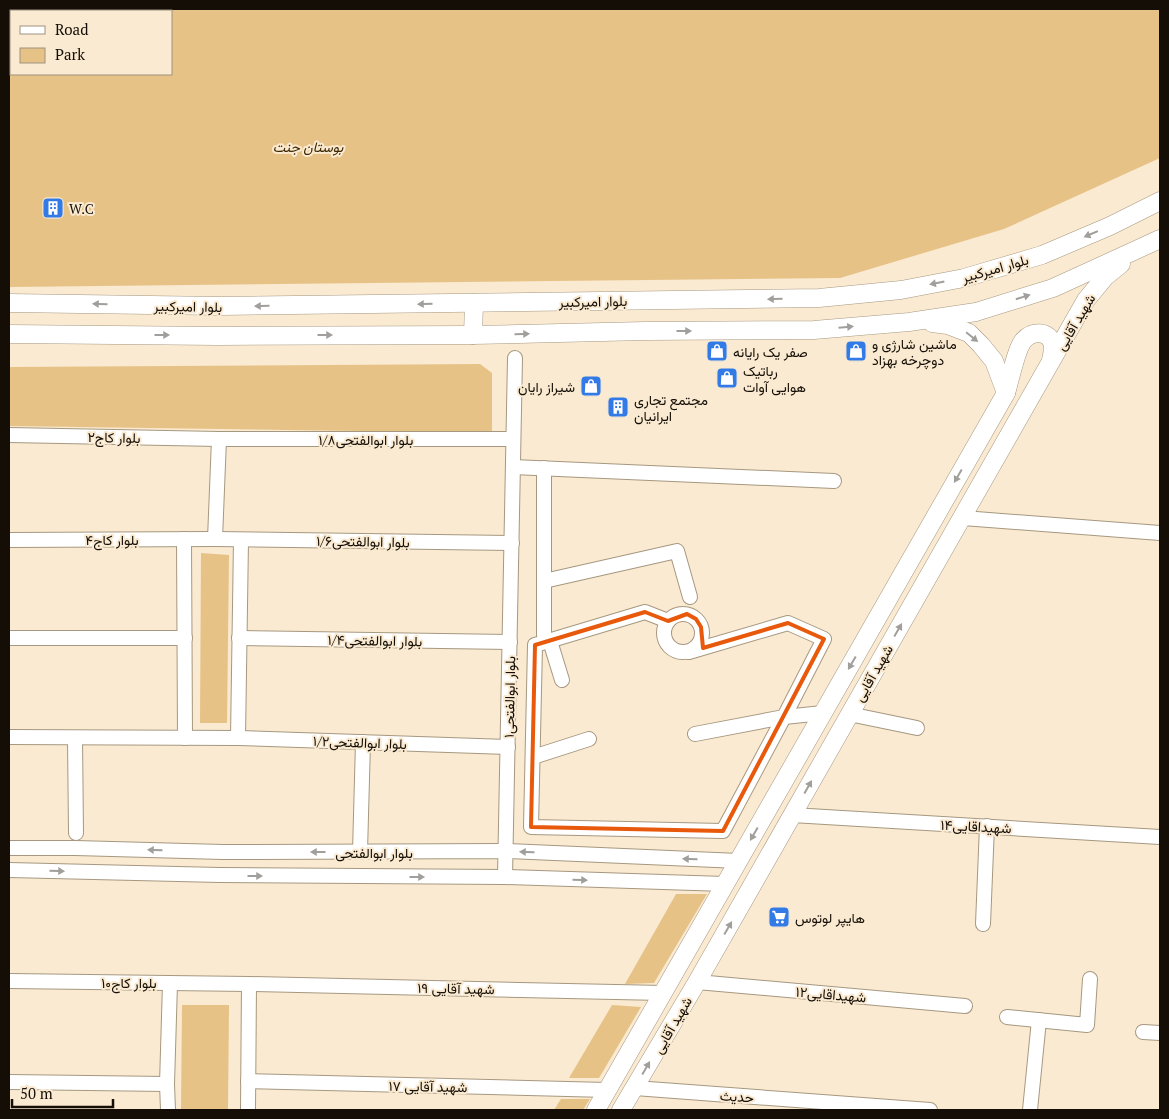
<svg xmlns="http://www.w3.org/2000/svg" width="1169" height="1119" font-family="'PT Serif',Vazirmatn,serif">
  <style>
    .green { fill: #e6c287; fill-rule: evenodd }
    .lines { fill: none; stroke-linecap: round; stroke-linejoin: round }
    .minor-casing { stroke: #a69880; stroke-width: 16 }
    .major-casing { stroke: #a69880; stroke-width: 19 }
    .minor { stroke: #fff; stroke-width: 14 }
    .major { stroke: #fff; stroke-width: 18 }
    .oneway { fill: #a19f9b }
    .marked { fill: none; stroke: #e8590c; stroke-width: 4; stroke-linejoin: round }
    .labels { text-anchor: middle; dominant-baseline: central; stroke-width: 4; stroke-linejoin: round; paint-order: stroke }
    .park-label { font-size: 14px; font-style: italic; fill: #3c2700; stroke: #faead1 }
    .poi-label { font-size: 14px; fill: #140e06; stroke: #faead1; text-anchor: start }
    .street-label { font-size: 14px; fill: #140e06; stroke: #faead1 }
  </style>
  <rect width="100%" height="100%" fill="#faead1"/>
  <g class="green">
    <path d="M 9,9 L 1160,9 L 1160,158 L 1004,229 L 840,278 L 9,287 ZM 11,11 L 171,11 L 171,74 L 11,74 Z"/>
    <polygon points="480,364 492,373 492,433 9,426 9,367"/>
    <polygon points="201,553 229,555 227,723 200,723"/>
    <polygon points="676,894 707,894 654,983 625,984"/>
    <polygon points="182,1005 229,1005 228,1110 181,1110"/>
    <polygon points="612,1005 641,1007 599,1078 569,1078"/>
    <polygon points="561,1099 590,1099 583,1110 554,1110"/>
  </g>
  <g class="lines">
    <g class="minor-casing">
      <g id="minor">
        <polyline points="9,435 219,439 513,439"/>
        <polyline points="513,467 834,481"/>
        <polyline points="544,468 544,635"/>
        <polyline points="963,518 1160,533"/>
        <polyline points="184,539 185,738"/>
        <polyline points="215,539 219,439"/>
        <polyline points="9,540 215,539 512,543"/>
        <polyline points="544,581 677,551 690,597"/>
        <circle cx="683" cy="633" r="19"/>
        <polyline points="668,621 645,612 535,645 531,827 723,831 784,717 824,639 788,623 689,652"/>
        <polyline points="9,638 185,638"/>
        <polyline points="239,638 510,642"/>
        <polyline points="550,641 562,680"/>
        <polyline points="849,714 917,728"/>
        <polyline points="695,734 784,717 823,713"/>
        <polyline points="9,737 238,738 508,747"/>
        <polyline points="75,738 76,833"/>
        <polyline points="238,738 241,540"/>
        <polyline points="533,757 589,739"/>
        <polyline points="792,815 1160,837"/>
        <polyline points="9,848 75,848 223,852 506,851 739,861"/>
        <polyline points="360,852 363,742"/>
        <polyline points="9,870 220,875 505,877 725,884"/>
        <polyline points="505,877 515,358"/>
        <polyline points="983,924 987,826"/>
        <polyline points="9,981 249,984 663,993"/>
        <polyline points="697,982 965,1006"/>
        <polyline points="1007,1017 1087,1025 1090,979"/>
        <polyline points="1143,1032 1160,1033"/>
        <polyline points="248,1081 607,1090"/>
        <polyline points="9,1082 167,1084"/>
        <polyline points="635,1088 930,1110"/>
        <polyline points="168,1110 167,1084 170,983"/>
        <polyline points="248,1110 249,984"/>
        <polyline points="1030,1110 1039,1020"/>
      </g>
    </g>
    <g class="major-casing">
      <g id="major">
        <polyline points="9,303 221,306 819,298 901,290 964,278 1042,255 1110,226 1160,201"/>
        <polyline points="9,334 218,336 473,335 645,331 814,330 909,322 976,312 1053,288 1160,239"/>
        <polyline points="473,335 474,303"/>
        <path d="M 1006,393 C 1010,380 1016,350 1023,341 C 1031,331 1047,330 1052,342 C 1054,349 1052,355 1051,361"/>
        <polyline points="596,1110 1006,393 994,361 981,345 969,333 948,325 932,323"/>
        <polyline points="621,1110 697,982 1086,300 1105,277 1121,264"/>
      </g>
    </g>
    <use href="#minor" class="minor"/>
    <use href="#major" class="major"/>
  </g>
  <defs><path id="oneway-solid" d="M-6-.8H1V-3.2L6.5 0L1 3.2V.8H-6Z" transform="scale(1.25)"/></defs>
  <g class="oneway">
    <use href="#oneway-solid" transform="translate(1091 234) rotate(157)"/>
    <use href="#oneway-solid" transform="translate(937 283) rotate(169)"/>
    <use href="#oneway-solid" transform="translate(1023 297) rotate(-17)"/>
    <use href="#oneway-solid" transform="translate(775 299) rotate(179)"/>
    <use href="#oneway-solid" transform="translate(100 304) rotate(-179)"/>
    <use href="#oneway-solid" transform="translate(425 304) rotate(179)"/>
    <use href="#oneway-solid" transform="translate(262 306) rotate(179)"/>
    <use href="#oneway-solid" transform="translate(846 327) rotate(-5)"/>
    <use href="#oneway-solid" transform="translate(684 331)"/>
    <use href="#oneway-solid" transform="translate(522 334) rotate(-1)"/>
    <use href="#oneway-solid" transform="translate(162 335)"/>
    <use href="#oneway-solid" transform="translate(325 335)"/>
    <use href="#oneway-solid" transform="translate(972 337) rotate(39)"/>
    <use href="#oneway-solid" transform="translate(958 476) rotate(120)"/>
    <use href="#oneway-solid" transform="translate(898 630) rotate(-60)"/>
    <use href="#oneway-solid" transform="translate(852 663) rotate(120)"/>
    <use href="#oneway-solid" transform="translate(808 787) rotate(-61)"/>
    <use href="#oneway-solid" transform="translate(754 834) rotate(120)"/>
    <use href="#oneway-solid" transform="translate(155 850) rotate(-178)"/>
    <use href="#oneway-solid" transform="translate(318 852) rotate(180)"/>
    <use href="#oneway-solid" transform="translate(527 852) rotate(-178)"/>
    <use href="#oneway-solid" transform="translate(690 859) rotate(-178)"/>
    <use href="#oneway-solid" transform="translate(57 871) rotate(1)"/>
    <use href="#oneway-solid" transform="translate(255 876)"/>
    <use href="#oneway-solid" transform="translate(417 877)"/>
    <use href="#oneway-solid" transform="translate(580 880) rotate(2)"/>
    <use href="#oneway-solid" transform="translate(728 928) rotate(-60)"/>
    <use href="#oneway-solid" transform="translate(646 1068) rotate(-60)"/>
  </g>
  <path class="marked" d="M 645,612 L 668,621 L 687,614 L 696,619 L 701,627 L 703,648 L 788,623 L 824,639 L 723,831 L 531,827 L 535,645 Z"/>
  <defs>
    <g id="building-square" transform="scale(1.125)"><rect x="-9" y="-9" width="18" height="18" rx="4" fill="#327ae6" stroke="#faead1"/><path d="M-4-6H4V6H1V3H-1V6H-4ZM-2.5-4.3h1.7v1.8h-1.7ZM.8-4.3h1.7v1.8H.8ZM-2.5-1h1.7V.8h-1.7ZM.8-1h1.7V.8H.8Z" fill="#fff"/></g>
    <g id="shop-square" transform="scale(1.125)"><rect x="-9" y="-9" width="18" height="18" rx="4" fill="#327ae6" stroke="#faead1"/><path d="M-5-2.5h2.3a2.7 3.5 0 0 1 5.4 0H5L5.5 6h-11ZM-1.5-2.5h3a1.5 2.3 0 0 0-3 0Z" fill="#fff"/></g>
    <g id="supermarket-square" transform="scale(1.125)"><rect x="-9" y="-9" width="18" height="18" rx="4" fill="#327ae6" stroke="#faead1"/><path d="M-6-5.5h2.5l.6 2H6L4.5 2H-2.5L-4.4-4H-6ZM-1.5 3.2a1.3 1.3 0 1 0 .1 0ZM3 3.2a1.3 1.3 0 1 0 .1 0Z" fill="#fff"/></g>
  </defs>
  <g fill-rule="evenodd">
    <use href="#building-square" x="53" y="208"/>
    <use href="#shop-square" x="717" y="351"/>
    <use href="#shop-square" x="856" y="351"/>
    <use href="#shop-square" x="727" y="378"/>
    <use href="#shop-square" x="591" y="386"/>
    <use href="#building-square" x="618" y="407"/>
    <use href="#supermarket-square" x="779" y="917"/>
  </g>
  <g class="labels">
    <g class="park-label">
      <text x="308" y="146">بوستان جنت</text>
    </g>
    <g class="poi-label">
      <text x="69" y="208">W.C</text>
      <text x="872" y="343">ماشین شارژی و<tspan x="872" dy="16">دوچرخه بهزاد</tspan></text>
      <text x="733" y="351">صفر یک رایانه</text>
      <text x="743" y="370">رباتیک<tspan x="743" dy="16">هوایی آوات</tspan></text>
      <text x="575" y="386" text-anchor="end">شیراز رایان</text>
      <text x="634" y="399">مجتمع تجاری<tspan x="634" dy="16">ایرانیان</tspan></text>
      <text x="795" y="917">هایپر لوتوس</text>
    </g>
    <g class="street-label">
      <text transform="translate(995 268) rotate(-16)">بلوار امیرکبیر</text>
      <text transform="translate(593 301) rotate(-1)">بلوار امیرکبیر</text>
      <text transform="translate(188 306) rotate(1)">بلوار امیرکبیر</text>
      <text transform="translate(1075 322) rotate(-59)">شهید آقایی</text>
      <text transform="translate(114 437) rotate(1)">بلوار کاج۲</text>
      <text x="366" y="439">بلوار ابوالفتحی۱/۸</text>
      <text x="112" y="539">بلوار کاج۴</text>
      <text transform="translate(363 541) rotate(1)">بلوار ابوالفتحی۱/۶</text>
      <text transform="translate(375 640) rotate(1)">بلوار ابوالفتحی۱/۴</text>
      <text transform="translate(873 673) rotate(-60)">شهید آقایی</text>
      <text transform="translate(509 697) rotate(-89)">بلوار ابوالفتحی۱</text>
      <text transform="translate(360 742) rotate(2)">بلوار ابوالفتحی۱/۲</text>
      <text transform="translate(976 826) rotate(3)">شهیداقایی۱۴</text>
      <text x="374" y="852">بلوار ابوالفتحی</text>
      <text x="129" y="982">بلوار کاج۱۰</text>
      <text transform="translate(456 988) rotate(1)">شهید آقایی ۱۹</text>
      <text transform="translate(831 994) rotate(5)">شهیداقایی۱۲</text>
      <text transform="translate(672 1025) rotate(-60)">شهید آقایی</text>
      <text transform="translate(428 1086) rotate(1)">شهید آقایی ۱۷</text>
      <text transform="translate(737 1096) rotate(4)">حدیث</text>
    </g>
  </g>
  <rect width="1169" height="1119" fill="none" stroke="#140e06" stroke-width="20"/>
  <rect x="10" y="10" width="162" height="65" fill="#faead1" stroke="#9e9280"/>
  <rect x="20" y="26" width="25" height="8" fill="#ffffff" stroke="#9e9280"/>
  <text x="55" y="35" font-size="15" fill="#140e06">Road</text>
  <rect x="20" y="48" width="25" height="15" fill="#e6c287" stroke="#9e9280"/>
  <text x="55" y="60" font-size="15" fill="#140e06">Park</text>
  <path d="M12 1099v8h101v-8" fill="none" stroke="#140e06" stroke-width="2.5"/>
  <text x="20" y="1099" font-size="15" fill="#140e06" stroke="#faead1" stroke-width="4" paint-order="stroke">50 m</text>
</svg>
